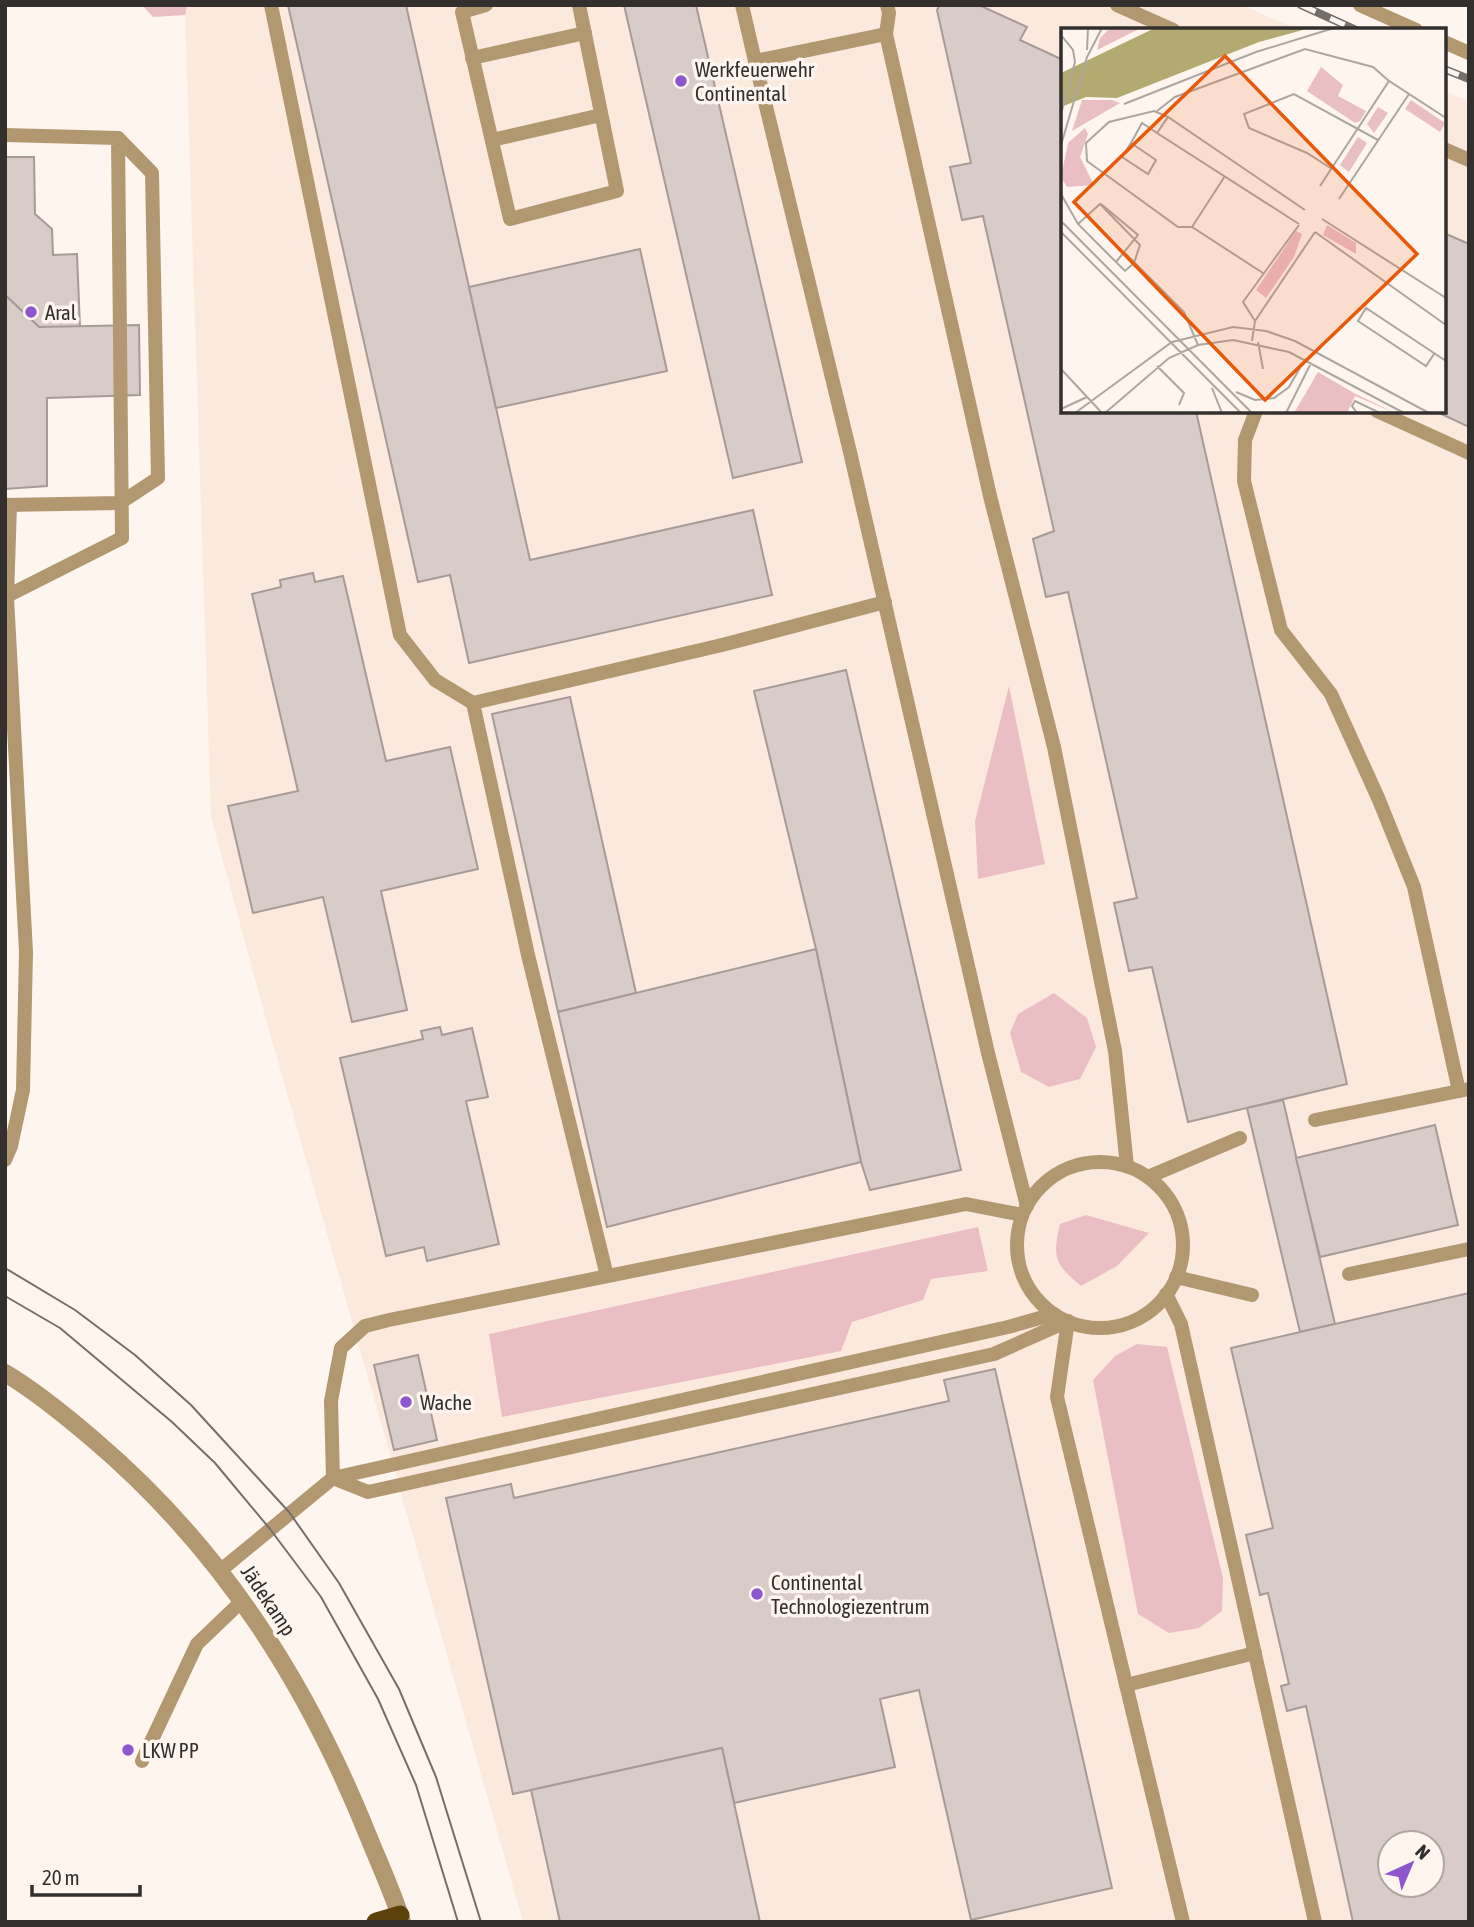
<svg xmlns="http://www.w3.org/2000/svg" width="1474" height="1927" font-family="'Asap Condensed',sans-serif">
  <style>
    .built { fill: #fce9dd; fill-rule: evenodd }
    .green { fill: #e9bfc4 }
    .building { fill: #d9cbc8; stroke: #a79a97; stroke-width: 2; fill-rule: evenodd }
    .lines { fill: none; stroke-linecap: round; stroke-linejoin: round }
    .service { stroke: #b29871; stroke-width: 14 }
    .tertiary { stroke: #b29871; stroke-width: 18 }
    .trunk { stroke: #5d420c; stroke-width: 19 }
    .tram { stroke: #756f6b; stroke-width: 2 }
    .rail-casing { stroke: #756f6b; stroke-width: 8 }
    .rail { stroke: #fef5ef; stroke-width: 5; stroke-dasharray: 16; stroke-linecap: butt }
    .poi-dot { fill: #8e56cd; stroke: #fef5ef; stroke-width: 2.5 }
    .labels { text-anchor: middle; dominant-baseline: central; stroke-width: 7; stroke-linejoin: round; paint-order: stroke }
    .poi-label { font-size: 21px; fill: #332f2c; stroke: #fef5ef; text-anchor: start }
    .street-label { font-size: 21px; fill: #332f2c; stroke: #fef5ef }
    .inset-road { fill: none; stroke: #ada6a1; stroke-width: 2 }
    .view { fill: #e8590c; fill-opacity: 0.15; stroke: #e8590c; stroke-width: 3.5 }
    .inset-edge { fill: none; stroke: #332f2c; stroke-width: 3.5 }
  </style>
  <rect width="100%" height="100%" fill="#fef5ef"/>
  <path class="built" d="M 187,5 L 1242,5 L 1300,30 L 1063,30 L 1063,411 L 1444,411 L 1444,91 L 1469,101 L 1469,1922 L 523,1922 L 265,1016 L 211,817 L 185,15 ZM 1390,1843 L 1432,1843 L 1432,1885 L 1390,1885 Z"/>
  <g class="green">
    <polygon points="142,5 187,5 185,15 153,17"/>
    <polygon points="1009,686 1045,864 978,879 975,821"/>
    <polygon points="1054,993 1087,1018 1096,1047 1080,1079 1049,1087 1021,1072 1010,1033 1018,1014"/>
    <path d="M 1086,1215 L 1149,1233 L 1117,1266 L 1081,1286 C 1055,1264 1052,1258 1060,1224 Z"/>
    <polygon points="978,1227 988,1271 931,1279 923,1300 852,1322 841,1351 502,1417 489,1334"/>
    <polygon points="1137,1344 1167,1347 1223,1578 1222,1611 1199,1628 1169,1633 1138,1614 1093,1380 1115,1356"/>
  </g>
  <g class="building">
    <polygon points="288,5 406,5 530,560 753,510 772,595 469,663 450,575 418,582"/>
    <polygon points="624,5 696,5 802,462 733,478"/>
    <polygon points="940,5 979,5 1027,27 1020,40 1063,60 1063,411 1196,411 1347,1084 1188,1122 1152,967 1129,971 1114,903 1137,898 1068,592 1046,597 1033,539 1054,531 983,216 962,220 950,167 971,163 937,10"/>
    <polygon points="5,157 34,157 35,214 52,229 53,255 77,254 80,327 39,327 5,295"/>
    <polygon points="1444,233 1469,244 1469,427 1435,411 1444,411"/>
    <polygon points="640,249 667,371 496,408 469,287"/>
    <polygon points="5,295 39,327 139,325 140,395 47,398 47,486 5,489"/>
    <polygon points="313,573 315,582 343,576 386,761 450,747 478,869 381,891 407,1010 352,1022 323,897 253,913 228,806 298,791 252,594 281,587 280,580"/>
    <polygon points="846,670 961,1170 870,1190 861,1162 816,949 754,691"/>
    <polygon points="570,697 636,993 558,1012 492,714"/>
    <polygon points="816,949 861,1162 607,1227 558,1012"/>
    <polygon points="440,1027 442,1035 472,1028 488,1097 466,1101 499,1244 427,1261 424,1247 386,1256 340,1058 423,1039 421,1031"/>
    <polygon points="1283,1100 1335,1324 1300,1332 1247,1108"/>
    <polygon points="1435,1125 1458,1225 1320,1257 1296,1158"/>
    <path d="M 1469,1293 L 1469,1922 L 1353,1922 L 1306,1706 L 1287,1711 L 1281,1686 L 1289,1684 L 1268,1593 L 1260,1595 L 1246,1535 L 1273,1528 L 1231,1348 ZM 1390,1843 L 1432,1843 L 1432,1885 L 1390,1885 Z"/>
    <polygon points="418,1355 437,1440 394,1450 374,1365"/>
    <polygon points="995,1369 1112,1888 971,1920 919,1690 880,1699 895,1767 734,1803 722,1748 513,1794 446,1498 511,1484 514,1498 949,1401 944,1380"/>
    <polygon points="722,1748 760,1922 560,1922 531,1790"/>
  </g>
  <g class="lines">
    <g class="service">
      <polyline points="271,5 400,635 435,680 473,703 528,955 607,1276"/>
      <polyline points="486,5 462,12 510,219 617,191 579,5"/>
      <polyline points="742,5 755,61"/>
      <polyline points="1117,5 1173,30"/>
      <polyline points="1360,5 1416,30"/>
      <polyline points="886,34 889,13 887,5"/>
      <polyline points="1444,42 1469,53"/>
      <polyline points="472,58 585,33"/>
      <polyline points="5,135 118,138 122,538 5,597"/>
      <polyline points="492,140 601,115"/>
      <polyline points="1444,149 1469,160"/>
      <polyline points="1256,411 1245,440 1244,481 1281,630 1331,694 1379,800 1414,887 1459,1091"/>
      <polyline points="1377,411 1469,453"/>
      <polyline points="5,505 120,503 158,478 152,173 118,138"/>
      <polyline points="473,703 722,645 885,602"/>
      <polyline points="1315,1120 1469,1089"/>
      <polyline points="5,1160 11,1146 23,1090 26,952 7,597 10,505"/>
      <circle cx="1100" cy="1245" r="83"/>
      <polyline points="1148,1177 1240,1138"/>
      <polyline points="1027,1206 988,1053 850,452 755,61 886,34 990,496 1054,747 1115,1051 1127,1166"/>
      <polyline points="1349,1274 1469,1249"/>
      <polyline points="1176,1277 1252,1295"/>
      <polyline points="1166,1294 1181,1324 1315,1922"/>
      <polyline points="1068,1321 1057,1397 1183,1922"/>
      <polyline points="333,1478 368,1492 994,1354 1068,1321"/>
      <polyline points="333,1478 1008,1327 1054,1314"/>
      <polyline points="221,1570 333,1478 331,1401 341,1348 365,1326 389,1320 966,1204 1022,1215"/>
      <polyline points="1126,1685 1255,1653"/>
      <polyline points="142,1761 197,1644 243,1600"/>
    </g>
    <path class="tertiary" d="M 5,1373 C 37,1392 66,1416 94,1440 C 222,1549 307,1683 369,1838 C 380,1865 393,1893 402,1922"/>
    <polyline class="trunk" points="376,1922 400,1915"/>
    <g class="tram">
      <polyline points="5,1268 75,1310 135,1355 191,1405 289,1512 339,1583 399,1689 436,1777 481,1922"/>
      <polyline points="5,1296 60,1328 172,1422 215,1463 270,1529 321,1597 378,1699 416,1785 458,1922"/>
    </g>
    <g class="rail-casing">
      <g id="rail">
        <polyline points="1301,5 1356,30"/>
        <polyline points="1444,69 1469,79"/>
      </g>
    </g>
    <use href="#rail" class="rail"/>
  </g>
  <g class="poi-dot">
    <circle cx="681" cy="81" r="7"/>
    <circle cx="31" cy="312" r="7"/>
    <circle cx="406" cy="1402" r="7"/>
    <circle cx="757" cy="1594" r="7"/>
    <circle cx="128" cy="1750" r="7"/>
  </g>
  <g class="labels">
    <g class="poi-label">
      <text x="695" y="69">Werkfeuerwehr<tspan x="695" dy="24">Continental</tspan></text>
      <text x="45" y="312">Aral</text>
      <text x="420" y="1402">Wache</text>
      <text x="771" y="1582">Continental<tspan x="771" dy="24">Technologiezentrum</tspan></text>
      <text x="142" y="1750">LKW PP</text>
    </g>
    <g class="street-label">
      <text transform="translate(269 1600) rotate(56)">Jädekamp</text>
    </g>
  </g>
  <g transform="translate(1061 28)">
    <rect width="385" height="385" fill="#fef5ef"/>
    <path d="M 49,0 L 80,0 L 36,22 L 39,10 ZM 260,39 L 282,57 L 277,68 L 305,83 L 299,93 L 294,95 L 246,63 ZM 21,72 L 51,72 L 59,75 L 11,103 ZM 350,72 L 384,95 L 379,104 L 344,81 ZM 317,79 L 327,85 L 313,105 L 306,96 ZM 24,100 L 27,106 L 19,129 L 33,157 L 6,159 L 0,149 L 7,115 ZM 297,109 L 306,115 L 288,144 L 279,137 ZM 266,197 L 295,215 L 295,226 L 262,207 ZM 235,203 L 241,206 L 233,229 L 205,270 L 195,262 ZM 257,344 L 293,365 L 334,385 L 294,368 L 286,385 L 233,385 Z" fill="#e9bfc4"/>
    <path d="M 94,0 L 249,0 L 198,14 L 56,70 L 25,69 L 0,79 L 0,45 Z" fill="#b3aa71"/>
    <path class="inset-road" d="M 0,7 L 12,22 L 14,34 L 0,86M 26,22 L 27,0M 63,76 L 195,24 L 273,0M 96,83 L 114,69 L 244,21 L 312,39 L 328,53M 107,89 L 93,83 L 48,94 L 25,115 L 26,133 L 117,199 L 131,199 L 202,245M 70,115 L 95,132 L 87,146 L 61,129 ZM 70,115 L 81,95 L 96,105M 0,117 L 26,29 L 41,0M 271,141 L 246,125 L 188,100 L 183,86 L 233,66 L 317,112M 259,158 L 328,53 L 385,90M 0,166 L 17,196 L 64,243 L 73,235 L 79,217 L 39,176 L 17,196M 278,171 L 348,66M 40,176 L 77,207 L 55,234M 261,191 L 385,270M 0,193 L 191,385M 238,196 L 96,105 L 107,89 L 244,182M 131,199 L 164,148M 0,204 L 180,385M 254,204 L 385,297M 64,225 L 123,284 L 137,317M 194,293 L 254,204M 191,313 L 194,293 L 182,274 L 238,197M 197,314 L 202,341M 373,326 L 365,338 L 297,293 L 305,280 L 385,333M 96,338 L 123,365 L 118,377M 0,341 L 41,385M 151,360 L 161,385M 175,364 L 194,372 L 213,370 L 228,359 L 244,331M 0,381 L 26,369M 14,385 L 111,314 L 172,299 L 205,303 L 234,313 L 368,385M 44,385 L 108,330 L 137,317 L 172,312 L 228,324 L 343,385M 225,385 L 250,335M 296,385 L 291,378 L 294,373 L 319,385"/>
    <path class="view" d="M 164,28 L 356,226 L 204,372 L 13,174 Z"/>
    <rect width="385" height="385" class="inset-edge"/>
  </g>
  <rect width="1474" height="1927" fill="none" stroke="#332f2c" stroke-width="14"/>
  <g transform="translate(1411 1864) rotate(44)"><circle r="33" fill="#fef5ef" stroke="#ada6a1" stroke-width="2"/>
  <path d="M0-5L12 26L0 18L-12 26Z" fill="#8e56cd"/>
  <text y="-10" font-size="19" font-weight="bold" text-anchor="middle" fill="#332f2c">N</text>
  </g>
  <path d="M32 1885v10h108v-10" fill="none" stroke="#332f2c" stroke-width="3.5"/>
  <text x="42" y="1885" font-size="21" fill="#332f2c" stroke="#fef5ef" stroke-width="5" paint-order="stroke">20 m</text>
</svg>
